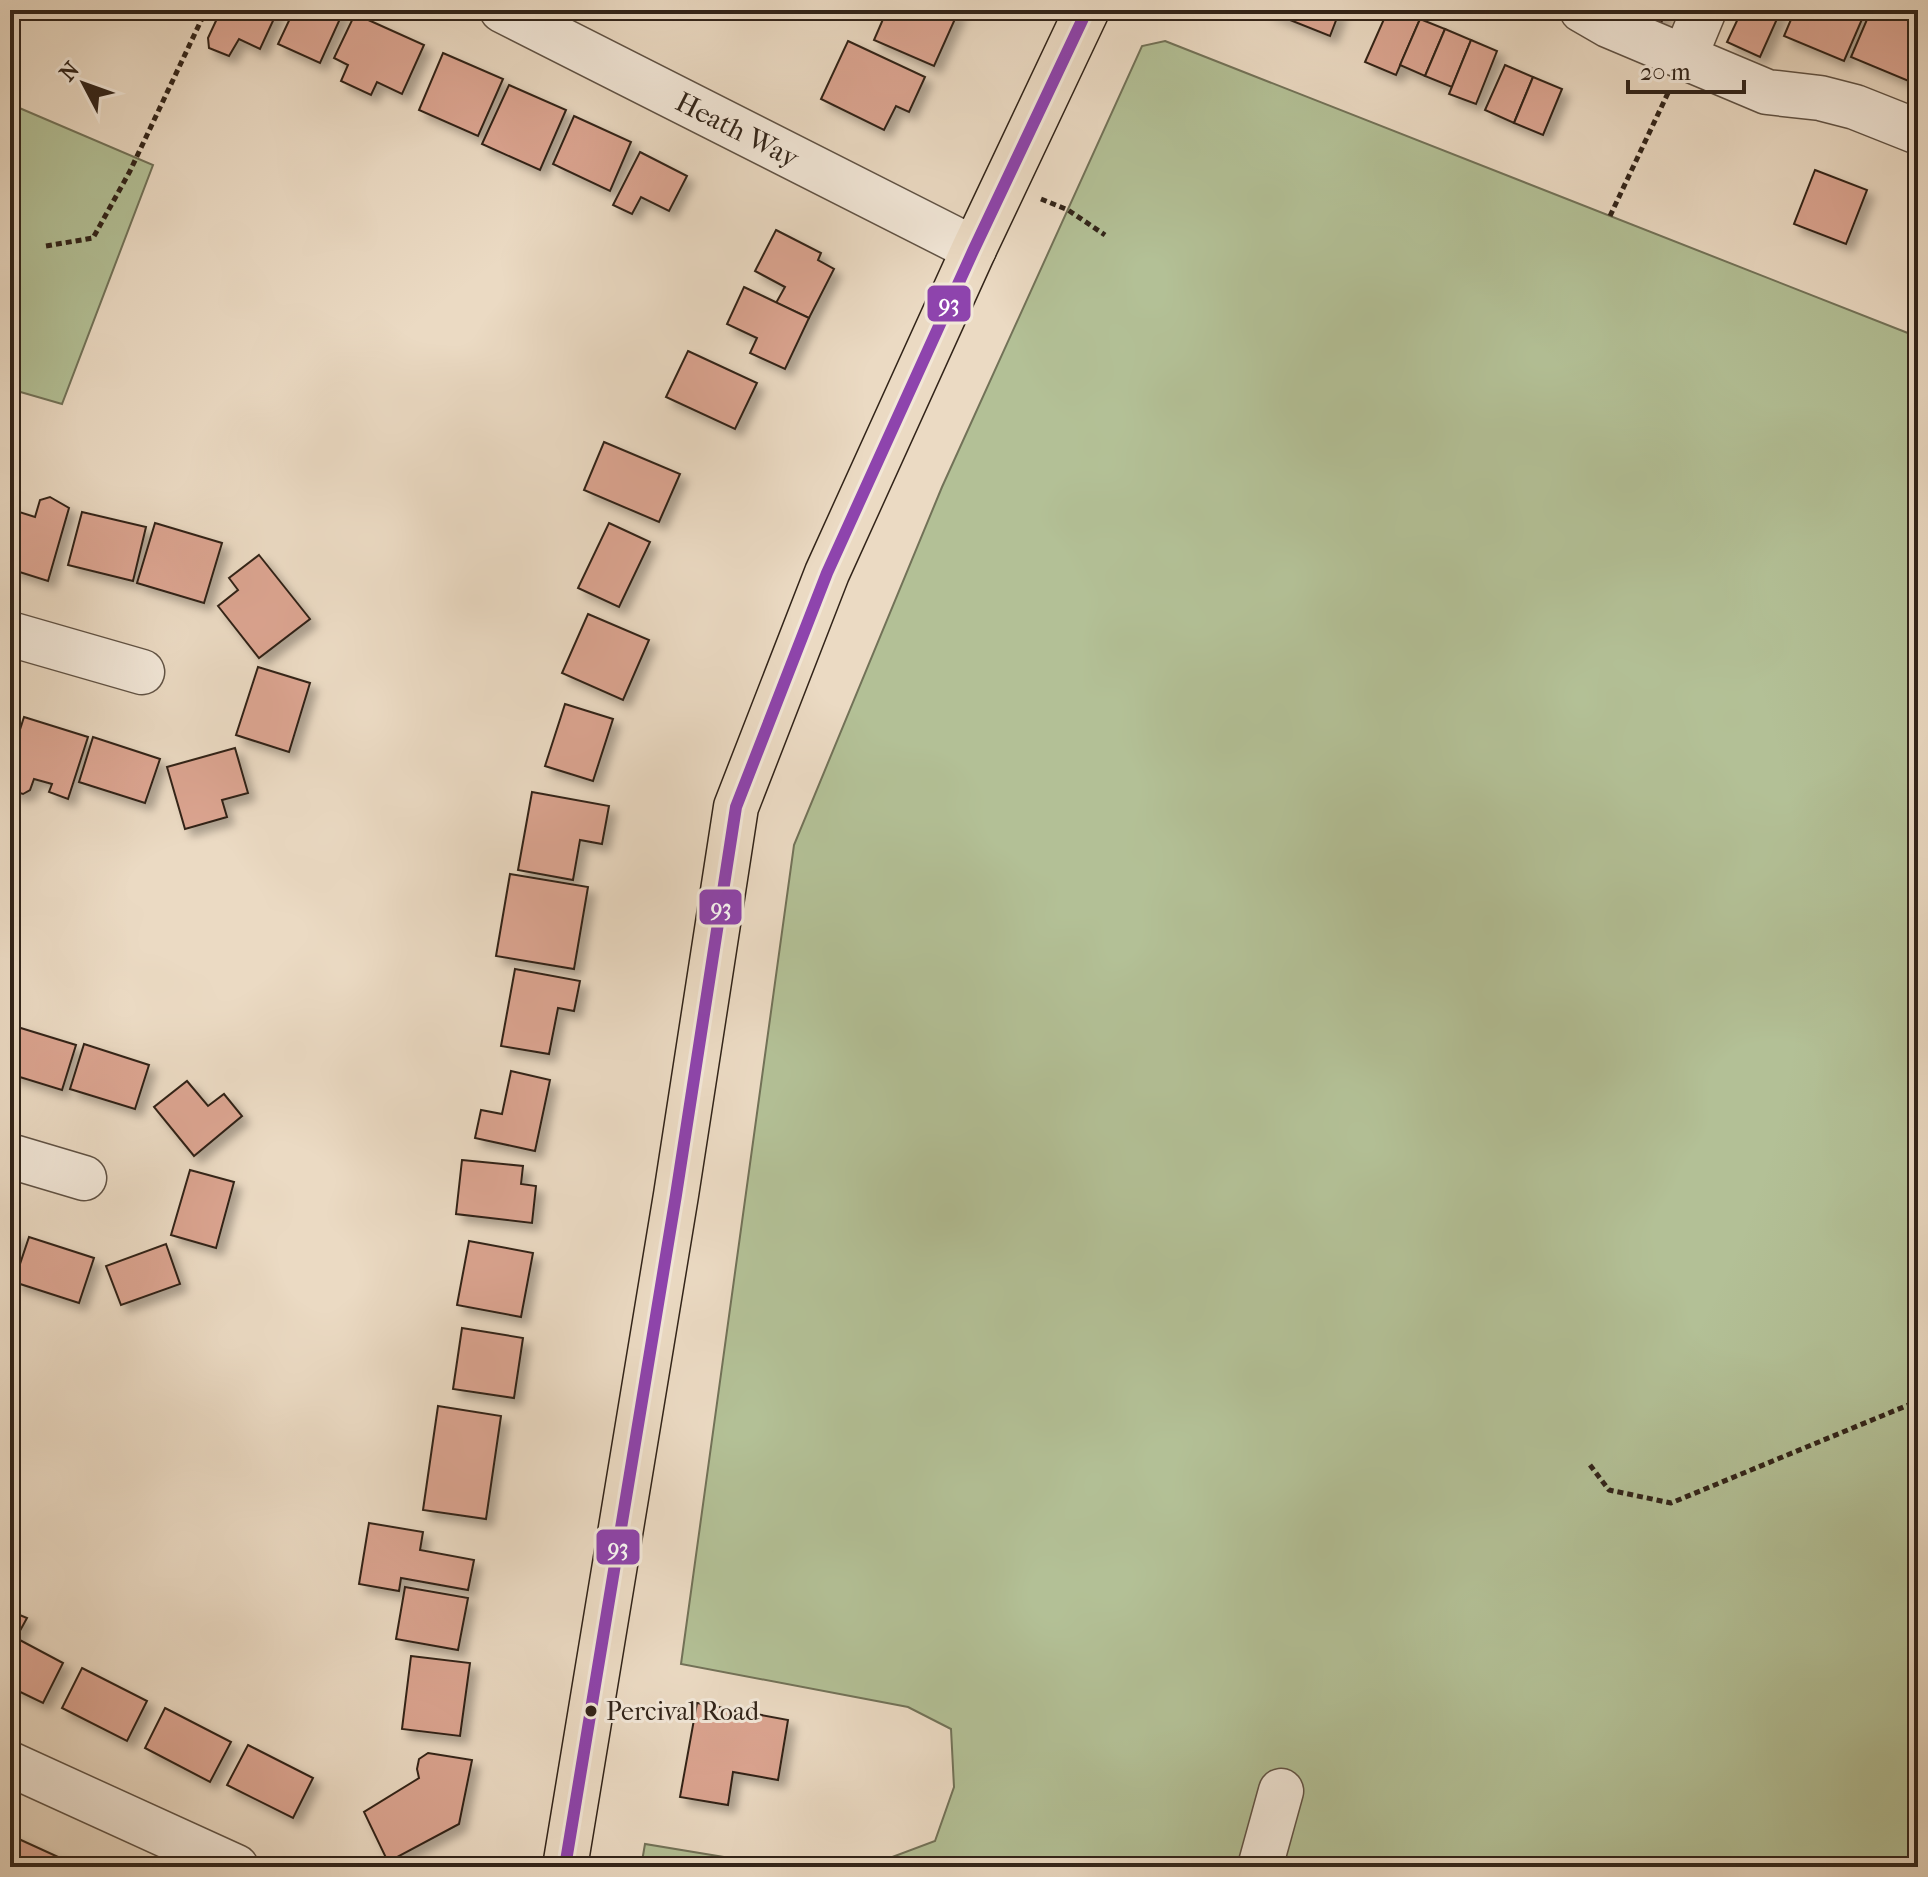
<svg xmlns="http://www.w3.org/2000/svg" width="1928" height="1877" font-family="'IM FELL French Canon',serif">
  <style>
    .green { fill: #b3c096; stroke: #727258; stroke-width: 2 }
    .building { fill: #dba490; stroke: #322419; stroke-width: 2; filter: url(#shadow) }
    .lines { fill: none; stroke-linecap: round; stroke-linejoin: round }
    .minor-casing { stroke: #605244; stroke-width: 47 }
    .major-casing { stroke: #322419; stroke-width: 47 }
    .path { stroke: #322419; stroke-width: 5; stroke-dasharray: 6 4; stroke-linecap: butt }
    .minor { stroke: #f2e7d8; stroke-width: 44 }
    .major { stroke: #ebdac3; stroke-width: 44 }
    .bus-1-casing { stroke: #f2e7d8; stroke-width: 18 }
    .bus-1 { stroke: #8e44ad; stroke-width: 12 }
    .bus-dot { fill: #322419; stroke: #f2e7d8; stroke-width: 3 }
    .labels { text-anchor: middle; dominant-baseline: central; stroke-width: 6; stroke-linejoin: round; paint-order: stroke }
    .bus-label { font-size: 26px; fill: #322419; stroke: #f2e7d8; text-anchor: start }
    .street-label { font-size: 28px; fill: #322419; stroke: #f2e7d8 }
    .line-badge { stroke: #f2e7d8; stroke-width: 3 }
    .badge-label { font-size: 22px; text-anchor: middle; font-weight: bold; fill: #fff }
  </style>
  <defs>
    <filter id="shadow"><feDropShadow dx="7" dy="7" stdDeviation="4" flood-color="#0004"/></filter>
  </defs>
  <rect width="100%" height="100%" fill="#ebdac3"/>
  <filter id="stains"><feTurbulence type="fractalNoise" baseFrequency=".0025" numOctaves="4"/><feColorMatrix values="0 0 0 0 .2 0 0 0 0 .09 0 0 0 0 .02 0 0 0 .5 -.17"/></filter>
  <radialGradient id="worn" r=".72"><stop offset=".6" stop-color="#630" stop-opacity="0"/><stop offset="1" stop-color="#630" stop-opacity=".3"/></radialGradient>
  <g class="green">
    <polygon points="1165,41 1918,337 1918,1867 641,1867 645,1844 742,1860 871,1865 935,1841 954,1787 951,1729 908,1707 681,1664 794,845 942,487 1142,46"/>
    <polygon points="10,104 153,165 62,404 10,389"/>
  </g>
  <g class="building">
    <polygon points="221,10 278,10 260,49 239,39 229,56 209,48 208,38"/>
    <polygon points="294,10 344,10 320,63 278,44"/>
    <polygon points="887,10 959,10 934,66 874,40"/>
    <polygon points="1265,10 1340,10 1330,36"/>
    <polygon points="1388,10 1399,10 1420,19 1396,75 1365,62"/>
    <polygon points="1632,10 1667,10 1661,23"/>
    <polygon points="1742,10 1781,10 1760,57 1727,42"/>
    <polygon points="1795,10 1866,10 1844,61 1784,36"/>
    <polygon points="1871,10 1906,10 1918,15 1918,66 1911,82 1851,57"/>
    <polygon points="355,14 424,45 402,94 377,82 371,95 341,81 348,65 334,58"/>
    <polygon points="1420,19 1445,29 1425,76 1400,65"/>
    <polygon points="1445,29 1471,40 1452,87 1425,76"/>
    <polygon points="1471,40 1497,51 1476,104 1449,94"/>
    <polygon points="848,41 925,77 909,112 896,106 884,130 821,99"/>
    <polygon points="443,53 503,79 478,136 419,110"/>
    <polygon points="1505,65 1533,77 1514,123 1485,110"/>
    <polygon points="1533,77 1562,89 1543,135 1514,123"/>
    <polygon points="509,85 566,110 540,170 482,144"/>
    <polygon points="574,116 631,142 610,191 553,164"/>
    <polygon points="640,152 687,176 669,211 641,197 632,214 613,205"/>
    <polygon points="1815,170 1867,190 1846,244 1794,224"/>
    <polygon points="776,230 821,253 818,260 834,269 809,318 776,303 785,287 755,271"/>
    <polygon points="744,287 809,318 785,369 750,353 757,338 727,324"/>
    <polygon points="688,351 757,383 735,429 666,397"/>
    <polygon points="604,442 680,474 659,522 584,490"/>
    <polygon points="50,497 69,508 48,581 10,569 10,509 35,517 40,500"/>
    <polygon points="82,512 146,527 133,581 68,565"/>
    <polygon points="155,523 222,543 204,603 137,583"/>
    <polygon points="609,523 650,542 619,607 578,588"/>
    <polygon points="259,555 310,619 259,658 218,606 238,590 229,578"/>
    <polygon points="588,614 649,640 623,700 562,673"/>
    <polygon points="258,667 310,683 289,752 236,735"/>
    <polygon points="565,704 613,719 593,781 545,766"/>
    <polygon points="24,717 88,737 68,799 49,792 52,784 34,779 30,790 23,794 10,790 10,761"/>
    <polygon points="93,737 160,759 145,803 79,782"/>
    <polygon points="235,748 248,793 222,800 227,817 185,829 167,767"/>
    <polygon points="532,792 609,806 602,844 580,840 573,880 518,870"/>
    <polygon points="510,874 588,887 574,969 496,956"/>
    <polygon points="515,969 580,981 574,1011 558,1008 549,1054 501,1046"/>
    <polygon points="11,1025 76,1045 62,1090 10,1074"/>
    <polygon points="84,1044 149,1065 135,1109 70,1089"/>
    <polygon points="511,1071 550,1080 535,1151 475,1138 481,1110 502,1114"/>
    <polygon points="187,1081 208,1106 224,1094 242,1116 194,1156 154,1107"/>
    <polygon points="462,1160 523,1166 521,1184 536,1186 532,1223 456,1214"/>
    <polygon points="190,1170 234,1182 216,1248 171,1235"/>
    <polygon points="10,1233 19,1236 10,1265"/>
    <polygon points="29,1237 94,1258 79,1303 14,1282"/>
    <polygon points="469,1241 533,1253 521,1317 457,1305"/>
    <polygon points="166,1244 180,1284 121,1305 106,1266"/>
    <polygon points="462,1328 523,1338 514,1398 453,1389"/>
    <polygon points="438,1406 501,1416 486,1519 423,1510"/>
    <polygon points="369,1523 423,1532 420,1550 474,1560 468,1590 401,1578 399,1591 359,1584"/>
    <polygon points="405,1587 468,1598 458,1650 396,1639"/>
    <polygon points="10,1611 27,1618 16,1638 63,1663 43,1703 10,1687"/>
    <polygon points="411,1656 470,1663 460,1736 402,1729"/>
    <polygon points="82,1668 147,1701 127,1741 62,1708"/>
    <polygon points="697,1703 788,1720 778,1780 733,1772 728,1805 680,1797"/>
    <polygon points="165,1708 231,1742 210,1782 145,1748"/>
    <polygon points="248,1745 313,1778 293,1818 227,1785"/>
    <polygon points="428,1753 472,1760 459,1824 388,1862 364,1812 419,1778 417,1769 419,1759"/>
    <polygon points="10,1835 67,1861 64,1867 10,1867"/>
  </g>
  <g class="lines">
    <g class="minor-casing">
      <g id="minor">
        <path id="s1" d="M 502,10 L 974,249"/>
        <polyline points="1582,10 1608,25 1767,92 1820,98 1855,107 1918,132"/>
        <polyline points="1685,56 1704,10"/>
        <polyline points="10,634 142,672"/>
        <polyline points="10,1156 84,1178"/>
        <polyline points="10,1764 236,1867"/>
        <polyline points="1260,1867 1281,1791"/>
      </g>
    </g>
    <g class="major-casing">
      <polyline id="major" points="565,1867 676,1195 736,807 827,573 974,249 1087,10"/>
    </g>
    <g class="path">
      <polyline points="1041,199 1068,210 1105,235"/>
      <polyline points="1610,216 1668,93"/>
      <polyline points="46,246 93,238 130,171 206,10"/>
      <polyline points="1590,1465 1609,1490 1671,1503 1918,1401"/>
    </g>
    <use href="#minor" class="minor"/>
    <use href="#major" class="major"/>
    <g class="bus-1-casing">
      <polyline id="bus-1" points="565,1867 676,1195 736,807 827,573 974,249 1087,10"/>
    </g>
    <use href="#bus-1" class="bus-1"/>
  </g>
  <circle class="bus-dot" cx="591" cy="1711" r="7"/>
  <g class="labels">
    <g class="bus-label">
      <text x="606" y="1711">Percival Road</text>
    </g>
    <g class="street-label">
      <text stroke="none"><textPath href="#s1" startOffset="264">Heath Way</textPath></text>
    </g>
  </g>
  <g class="line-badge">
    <rect x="926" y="284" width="46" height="39" rx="8" fill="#8e44ad"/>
    <rect x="698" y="888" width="45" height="38" rx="8" fill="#8e44ad"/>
    <rect x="595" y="1528" width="46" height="38" rx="8" fill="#8e44ad"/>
  </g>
  <g class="badge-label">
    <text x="949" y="311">93</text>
    <text x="721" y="915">93</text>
    <text x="618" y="1555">93</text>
  </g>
  <rect width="1928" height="1877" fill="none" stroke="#ebdac3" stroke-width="40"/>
  <rect x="12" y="12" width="1904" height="1853" fill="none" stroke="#322419" stroke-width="4"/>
  <rect x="20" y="20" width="1888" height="1837" fill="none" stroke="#322419" stroke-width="2"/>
  <g transform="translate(84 84) rotate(311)" stroke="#f2e7d8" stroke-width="6" paint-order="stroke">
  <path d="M0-6L14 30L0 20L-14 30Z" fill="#322419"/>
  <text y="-12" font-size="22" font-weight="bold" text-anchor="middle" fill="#322419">N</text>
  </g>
  <path d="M1628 80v12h116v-12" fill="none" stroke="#322419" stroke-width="4"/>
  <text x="1640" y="80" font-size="24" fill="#322419" stroke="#f2e7d8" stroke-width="6" paint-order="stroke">20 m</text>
  <rect width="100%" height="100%" filter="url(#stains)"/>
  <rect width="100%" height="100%" fill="url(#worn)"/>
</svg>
